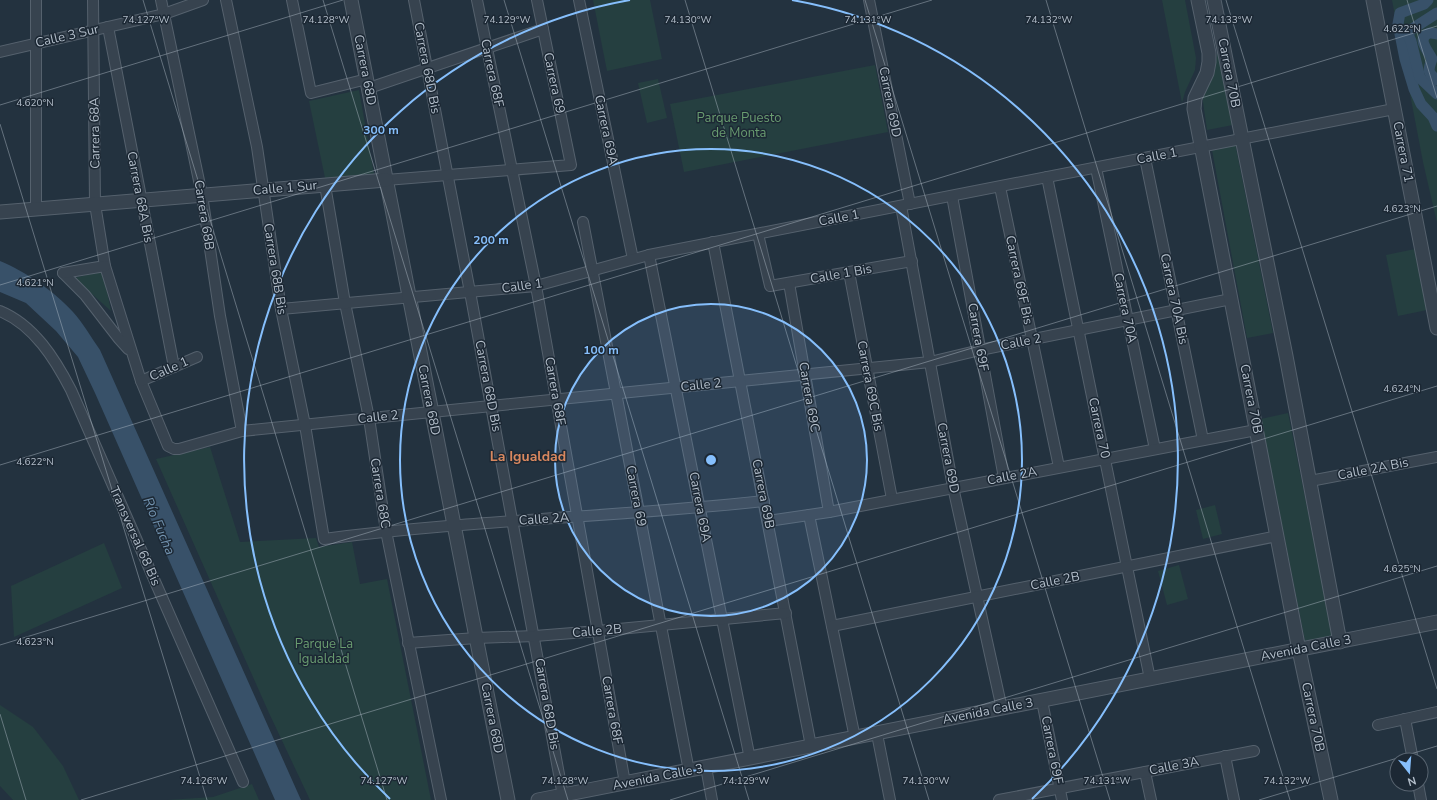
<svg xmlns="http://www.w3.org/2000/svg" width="1437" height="800" font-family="'Nunito Sans',sans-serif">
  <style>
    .green { fill: #253f40 }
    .water { fill: #385169 }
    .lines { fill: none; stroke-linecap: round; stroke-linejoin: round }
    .canal { stroke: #385169; stroke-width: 11 }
    .minor-casing { stroke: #55616d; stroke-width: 12 }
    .tertiary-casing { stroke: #55616d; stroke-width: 15 }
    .minor { stroke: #37434f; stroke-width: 10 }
    .tertiary { stroke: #37434f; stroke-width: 13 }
    .ticks { fill: none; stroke: #b3beca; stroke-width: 1; stroke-opacity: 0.45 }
    .ring { fill: none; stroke: #86bffc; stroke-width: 2 }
    .labels { text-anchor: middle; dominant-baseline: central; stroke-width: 3; stroke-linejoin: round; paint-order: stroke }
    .street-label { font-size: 13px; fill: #b3beca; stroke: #1c2834 }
    .park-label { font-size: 13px; fill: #699c70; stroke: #1c2834 }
    .neighbourhood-label { font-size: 14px; font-weight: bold; fill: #d9885f; stroke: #1c2834 }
    .water-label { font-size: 14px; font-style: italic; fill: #7292ae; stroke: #1c2834 }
    .ticks-label { font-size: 10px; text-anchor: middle; fill: #b3beca; stroke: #1c2834; stroke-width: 3; stroke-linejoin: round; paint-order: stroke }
    .centre { fill: #86bffc; stroke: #1c2834; stroke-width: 2 }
    .ring-label { font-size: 12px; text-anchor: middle; font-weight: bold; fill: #86bffc; stroke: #1c2834; stroke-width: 3; stroke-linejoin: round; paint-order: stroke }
  </style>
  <rect width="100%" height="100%" fill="#23323f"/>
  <g class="green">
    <polygon points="593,0 650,0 662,59 607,71"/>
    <polygon points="1162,0 1185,0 1196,58 1195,70 1185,92 1182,103"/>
    <polygon points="1392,0 1437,0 1437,223 1423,162"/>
    <polygon points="1218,46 1233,125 1207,130 1202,95 1216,60"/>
    <polygon points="875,65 888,132 684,172 670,104"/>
    <polygon points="658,79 667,118 647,123 638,83"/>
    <polygon points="359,90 374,174 325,178 309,101"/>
    <polygon points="1235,143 1273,333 1247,338 1212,150"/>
    <polygon points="1415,249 1427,310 1398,316 1386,255"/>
    <polygon points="103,271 111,311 74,278"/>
    <polygon points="1288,413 1333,636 1305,641 1261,419"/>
    <polygon points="210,447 240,542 316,538 319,547 352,542 360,584 387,579 431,800 310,800 269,713 156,459"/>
    <polygon points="1215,505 1222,534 1203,539 1196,510"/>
    <polygon points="104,543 122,588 14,637 11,586"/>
    <polygon points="1179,565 1188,599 1167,605 1158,571"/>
    <polygon points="0,705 33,727 63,766 79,800 13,800 1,787 0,786"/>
    <polygon points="252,784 259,800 167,800 213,797"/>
  </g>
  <path class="water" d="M 0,261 C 25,271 55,292 73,312 C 83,323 91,337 100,350 L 301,800 L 275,800 L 95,393 L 78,357 L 56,331 L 26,303 L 0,292 Z"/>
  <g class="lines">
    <g class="canal">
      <polyline points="1428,0 1424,4 1400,13 1398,24 1405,59 1414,89 1421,104 1433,117 1437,126"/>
      <polyline points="1437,13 1409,31 1409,37 1411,41 1420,78 1437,94"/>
      <path d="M 1437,34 C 1433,33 1430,32 1427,34 C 1417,40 1429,52 1432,59 C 1428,70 1427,73 1437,80"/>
    </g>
    <g class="minor-casing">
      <g id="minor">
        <polyline points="36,0 36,209"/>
        <polyline points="93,0 95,204 105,266 141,381 168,446 174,449 179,449 242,431 930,362 980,350 1231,299"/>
        <polyline points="161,0 202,195 220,316 242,431"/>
        <path d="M 226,0 L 257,147 L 281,309 L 305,425 L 324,539 C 470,520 618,517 764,501"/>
        <polyline points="292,0 311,93 367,79"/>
        <polyline points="414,0 470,292 563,796"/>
        <polyline points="477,0 536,286 625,783"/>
        <polyline points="579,0 633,259"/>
        <polyline points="869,0 910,204"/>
        <polyline points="108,27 174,367"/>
        <polyline points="0,52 164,14 203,0"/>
        <polyline points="369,88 543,29"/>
        <polyline points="1145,158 1203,440"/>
        <polyline points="1096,168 1155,449"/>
        <polyline points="1047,177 1150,679"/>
        <polyline points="386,180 571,165 537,0"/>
        <polyline points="325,185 345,303 369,418 386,531 441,800"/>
        <polyline points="1000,187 1059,467"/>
        <polyline points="952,196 1004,478"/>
        <polyline points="901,206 953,487 1002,709"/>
        <polyline points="583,222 689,771"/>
        <polyline points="758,234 770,286 912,261"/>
        <polyline points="713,242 811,746"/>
        <polyline points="649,255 750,759"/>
        <polyline points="849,272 892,499"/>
        <polyline points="63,273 85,295 119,339 128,349"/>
        <polyline points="63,273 105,266"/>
        <polyline points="789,283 829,512"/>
        <polyline points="281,309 536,286 649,255 1394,109"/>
        <path d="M 0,311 C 34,325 55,359 71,390 L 243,782"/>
        <polyline points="141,381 197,357"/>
        <polyline points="1310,481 1437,457"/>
        <polyline points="809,515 855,738"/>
        <polyline points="768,521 829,512 1256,430"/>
        <polyline points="832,626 1277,536"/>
        <polyline points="408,643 476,638 535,636 598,631 786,613"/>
        <polyline points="1042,701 1062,800"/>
        <polyline points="1405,719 1413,760"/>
        <polyline points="1378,725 1437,712"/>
        <polyline points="877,734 890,800"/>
        <polyline points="1225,756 1234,800"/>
        <polyline points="706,767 712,800"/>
        <polyline points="1145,772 1151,800"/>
        <polyline points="1418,784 1421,800"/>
        <polyline points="999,800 1254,751"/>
      </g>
    </g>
    <g class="tertiary-casing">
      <g id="tertiary">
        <polyline points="351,0 508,800"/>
        <polyline points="1198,0 1209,53 1209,62 1207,73 1195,98 1194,109 1299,650 1331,800"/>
        <polyline points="1214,0 1286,356 1340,642"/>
        <polyline points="1373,0 1437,328"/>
        <polyline points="0,212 386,180"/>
        <polyline points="538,800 1437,622"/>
      </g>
    </g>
    <use href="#minor" class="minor"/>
    <use href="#tertiary" class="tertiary"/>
  </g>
  <path class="ticks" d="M 143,0 L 387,800M 323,0 L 568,800M 504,0 L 749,800M 685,0 L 929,800M 865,0 L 1110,800M 1046,0 L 1290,800M 1226,0 L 1437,689M 1407,0 L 1437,98M 0,105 L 343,0M 0,124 L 207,800M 0,285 L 932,0M 0,465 L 1437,26M 0,645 L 1437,206M 0,714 L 26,800M 81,800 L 1437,386M 670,800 L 1437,566M 1259,800 L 1437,746"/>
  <circle cx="711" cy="460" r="156" fill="#86bffc" fill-opacity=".12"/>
  <g class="ring">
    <circle cx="711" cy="460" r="156"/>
    <circle cx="711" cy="460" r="311"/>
    <path d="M390 799A467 467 0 0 1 630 0M792 0A467 467 0 0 1 1032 799"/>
  </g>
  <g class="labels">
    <g class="street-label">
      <text transform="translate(67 36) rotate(-13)">Calle 3 Sur</text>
      <text transform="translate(427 68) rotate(79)">Carrera 68D Bis</text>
      <text transform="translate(365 70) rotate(79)">Carrera 68D</text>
      <text transform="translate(492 73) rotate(78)">Carrera 68F</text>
      <text transform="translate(1229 73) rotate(79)">Carrera 70B</text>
      <text transform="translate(554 83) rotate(78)">Carrera 69</text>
      <text transform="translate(890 102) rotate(79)">Carrera 69D</text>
      <text transform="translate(606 130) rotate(78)">Carrera 69A</text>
      <text transform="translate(95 133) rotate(-91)">Carrera 68A</text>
      <text transform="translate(1403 152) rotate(79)">Carrera 71</text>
      <text transform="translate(1157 156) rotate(-11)">Calle 1</text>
      <text transform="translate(285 188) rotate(-5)">Calle 1 Sur</text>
      <text transform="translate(140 197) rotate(79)">Carrera 68A Bis</text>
      <text transform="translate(204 215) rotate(81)">Carrera 68B</text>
      <text transform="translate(839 218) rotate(-11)">Calle 1</text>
      <text transform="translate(275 269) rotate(81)">Carrera 68B Bis</text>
      <text transform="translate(841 274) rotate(-10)">Calle 1 Bis</text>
      <text transform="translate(1019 280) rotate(78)">Carrera 69F Bis</text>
      <text transform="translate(522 286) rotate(-8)">Calle 1</text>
      <text transform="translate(1174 299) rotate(78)">Carrera 70A Bis</text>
      <text transform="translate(1125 308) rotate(78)">Carrera 70A</text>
      <text transform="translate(978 337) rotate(80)">Carrera 69F</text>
      <text transform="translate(1021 342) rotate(-11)">Calle 2</text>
      <text transform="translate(169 369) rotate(-24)">Calle 1</text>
      <text transform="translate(701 385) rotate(-6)">Calle 2</text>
      <text transform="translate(488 386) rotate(79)">Carrera 68D Bis</text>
      <text transform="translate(870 386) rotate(79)">Carrera 69C Bis</text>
      <text transform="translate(555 391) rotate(80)">Carrera 68F</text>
      <text transform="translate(809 397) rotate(80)">Carrera 69C</text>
      <text transform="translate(1251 399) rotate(79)">Carrera 70B</text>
      <text transform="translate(429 400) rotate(79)">Carrera 68D</text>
      <text transform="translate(378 417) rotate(-6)">Calle 2</text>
      <text transform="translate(1099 428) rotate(78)">Carrera 70</text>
      <text transform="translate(948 458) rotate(79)">Carrera 69D</text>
      <text transform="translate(1373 469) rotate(-11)">Calle 2A Bis</text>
      <text transform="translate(1012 476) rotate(-11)">Calle 2A</text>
      <text transform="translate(380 493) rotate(81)">Carrera 68C</text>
      <text transform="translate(763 494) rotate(79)">Carrera 69B</text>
      <text transform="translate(636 496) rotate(79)">Carrera 69</text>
      <text transform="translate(700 507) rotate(79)">Carrera 69A</text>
      <text transform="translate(544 519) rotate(-4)">Calle 2A</text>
      <text transform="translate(135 536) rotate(66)">Transversal 68 Bis</text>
      <text transform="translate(1055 581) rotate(-11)">Calle 2B</text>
      <text transform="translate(597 631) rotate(-5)">Calle 2B</text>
      <text transform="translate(1306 648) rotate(-11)">Avenida Calle 3</text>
      <text transform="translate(547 704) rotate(80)">Carrera 68D Bis</text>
      <text transform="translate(612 710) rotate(80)">Carrera 68F</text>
      <text transform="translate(988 711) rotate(-11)">Avenida Calle 3</text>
      <text transform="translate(1313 717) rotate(78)">Carrera 70B</text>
      <text transform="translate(492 718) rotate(79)">Carrera 68D</text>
      <text transform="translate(1052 750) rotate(79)">Carrera 69F</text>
      <text transform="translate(1174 766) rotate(-11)">Calle 3A</text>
      <text transform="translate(658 777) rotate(-11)">Avenida Calle 3</text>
    </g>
    <g class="park-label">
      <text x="739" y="118">Parque Puesto<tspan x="739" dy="15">de Monta</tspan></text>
      <text x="324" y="644">Parque La<tspan x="324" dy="15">Igualdad</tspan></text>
    </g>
    <g class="neighbourhood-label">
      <text x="528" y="456">La Igualdad</text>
    </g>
    <g class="water-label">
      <text transform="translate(159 526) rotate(67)">Río Fucha</text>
    </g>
  </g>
  <g class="ticks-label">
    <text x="146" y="23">74.127°W</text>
    <text x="326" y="23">74.128°W</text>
    <text x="507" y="23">74.129°W</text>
    <text x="688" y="23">74.130°W</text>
    <text x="868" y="23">74.131°W</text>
    <text x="1049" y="23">74.132°W</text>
    <text x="1229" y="23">74.133°W</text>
    <text x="1402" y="32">4.622°N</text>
    <text x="35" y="106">4.620°N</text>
    <text x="1402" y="212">4.623°N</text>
    <text x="35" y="286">4.621°N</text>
    <text x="1402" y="392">4.624°N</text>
    <text x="35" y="465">4.622°N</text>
    <text x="1402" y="572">4.625°N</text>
    <text x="35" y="645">4.623°N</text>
    <text x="204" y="784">74.126°W</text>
    <text x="384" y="784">74.127°W</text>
    <text x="565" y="784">74.128°W</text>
    <text x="746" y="784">74.129°W</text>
    <text x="926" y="784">74.130°W</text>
    <text x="1107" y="784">74.131°W</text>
    <text x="1287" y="784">74.132°W</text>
  </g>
  <circle cx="711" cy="460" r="6" class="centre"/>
  <g class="ring-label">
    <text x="381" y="134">300 m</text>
    <text x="491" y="244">200 m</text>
    <text x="601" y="354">100 m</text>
  </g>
  <g transform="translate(1409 772) rotate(163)"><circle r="19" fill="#1c2834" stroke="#586470"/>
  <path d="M0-3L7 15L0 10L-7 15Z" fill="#86bffc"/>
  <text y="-6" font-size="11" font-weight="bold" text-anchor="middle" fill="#b3beca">N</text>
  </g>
</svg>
